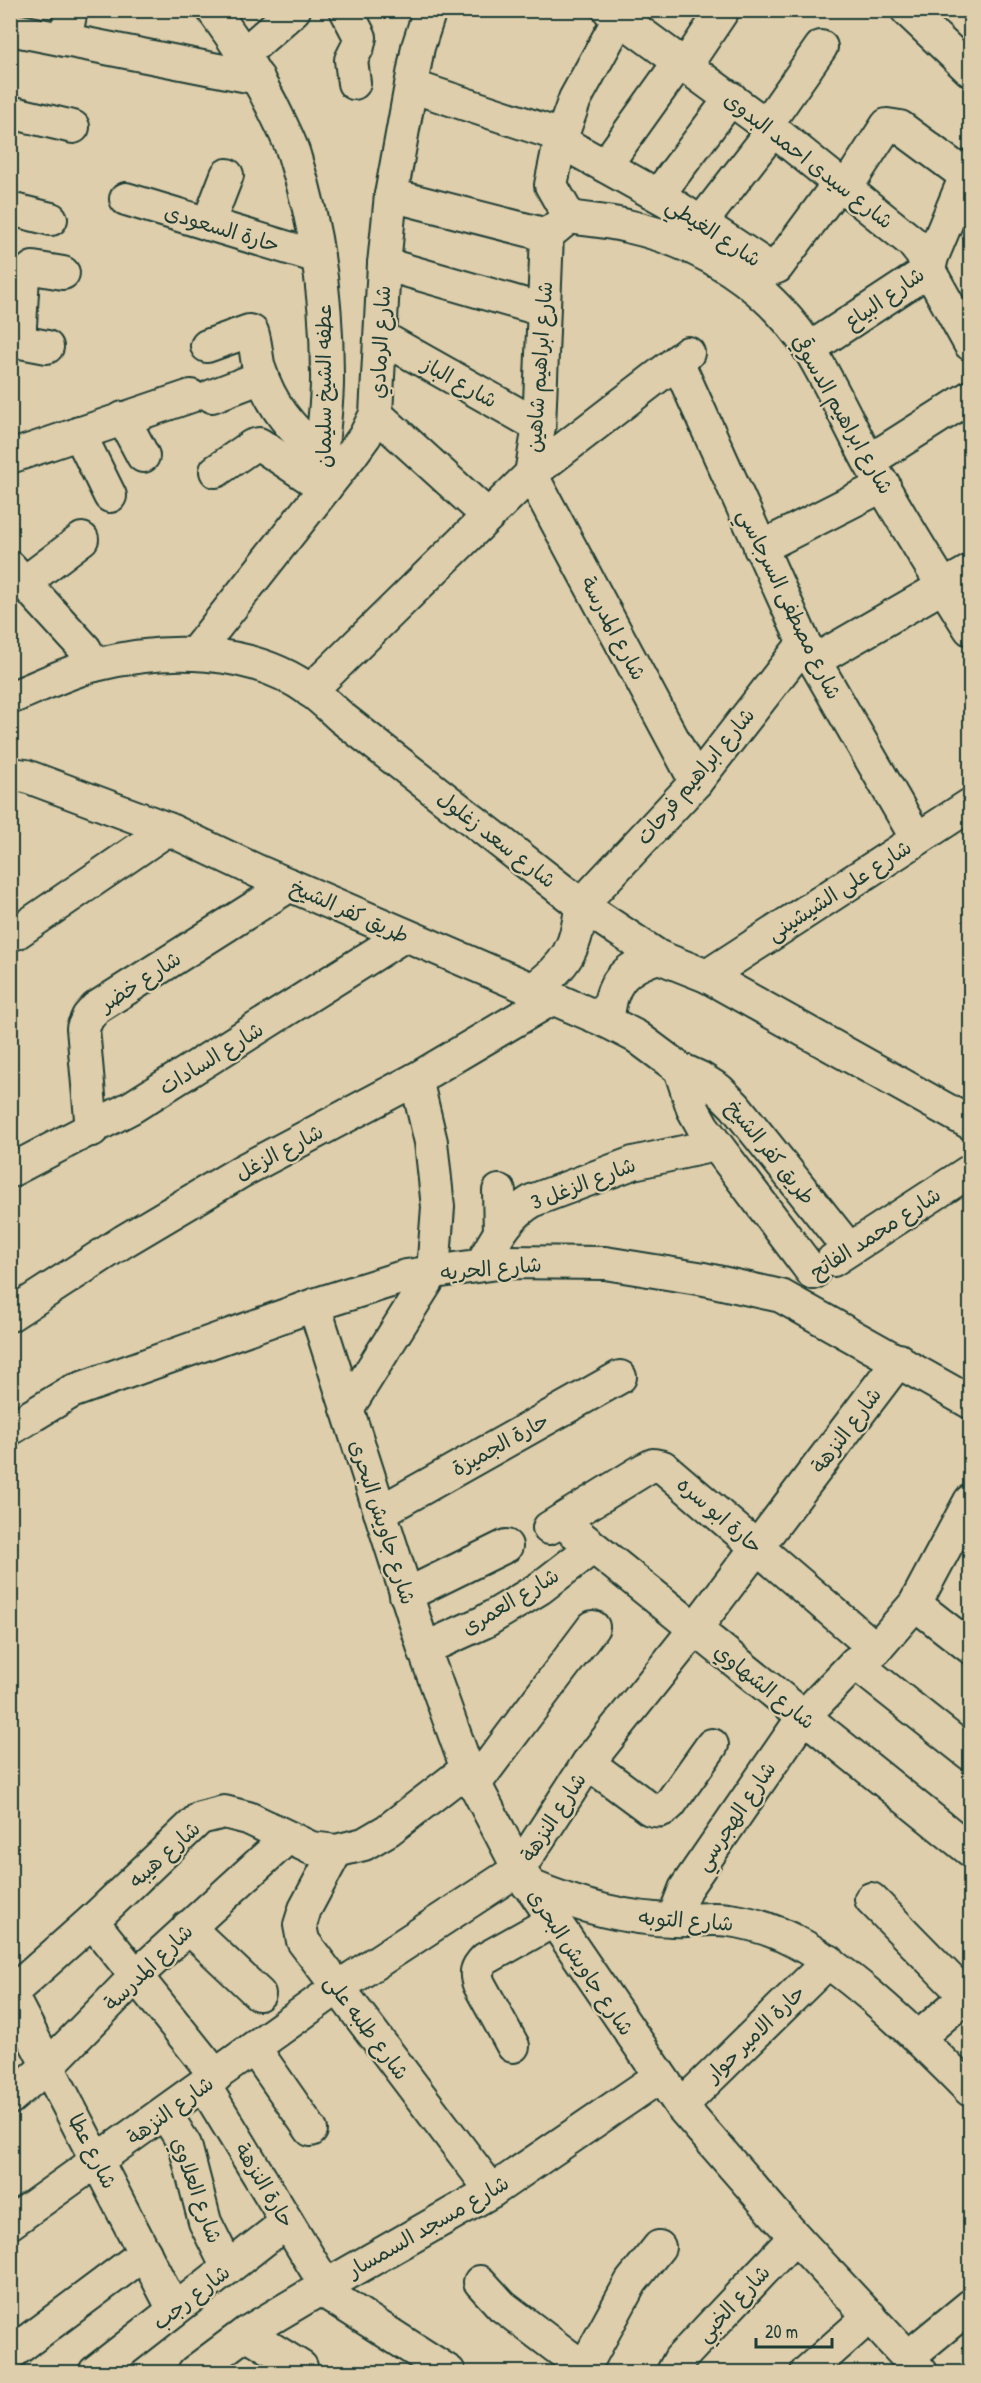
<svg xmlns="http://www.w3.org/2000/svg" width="981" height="2383" font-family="'Patrick Hand','Playpen Sans Arabic',sans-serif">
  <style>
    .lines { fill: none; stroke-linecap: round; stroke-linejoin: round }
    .minor-casing { stroke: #1f3d34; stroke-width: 36 }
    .minor { stroke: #dfceab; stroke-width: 32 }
    .labels { text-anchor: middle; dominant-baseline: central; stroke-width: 4.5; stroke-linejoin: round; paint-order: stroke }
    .street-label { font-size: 21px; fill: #1f3d34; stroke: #dfceab }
  </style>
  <rect width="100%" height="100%" fill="#dfceab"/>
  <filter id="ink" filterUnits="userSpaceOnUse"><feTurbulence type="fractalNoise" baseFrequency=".0167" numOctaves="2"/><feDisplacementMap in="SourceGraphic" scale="12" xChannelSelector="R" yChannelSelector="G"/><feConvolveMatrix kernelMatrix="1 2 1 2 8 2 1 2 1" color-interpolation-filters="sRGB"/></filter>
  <g filter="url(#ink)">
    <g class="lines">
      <g class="minor-casing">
        <g id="minor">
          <path d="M 213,10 C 240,47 262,83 281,124 C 286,135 292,146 295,158 C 317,227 327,302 327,375 C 328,415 317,447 325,488"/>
          <polyline points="346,10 360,37 358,46 351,60 354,83"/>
          <polyline points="609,10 773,130 912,242 923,256 929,270 970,344"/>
          <polyline points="907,10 970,70"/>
          <polyline points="10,29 258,78"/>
          <polyline points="65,40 71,10"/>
          <polyline points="245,53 294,10"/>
          <polyline points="686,65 723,10"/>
          <polyline points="411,86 562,136"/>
          <polyline points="10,112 73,127"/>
          <polyline points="767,124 821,47"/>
          <polyline points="560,141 666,200 771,269 777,267 839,183"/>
          <polyline points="605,166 680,61"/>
          <polyline points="846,188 887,125 900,127 966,176"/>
          <polyline points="391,195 547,235"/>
          <polyline points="658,195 731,98"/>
          <polyline points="126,199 318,257"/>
          <polyline points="10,209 51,219"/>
          <path d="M 569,217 C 588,220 608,221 627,226 C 701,242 769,285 810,350 C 831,385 848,422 867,458 C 899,516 935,573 970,629"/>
          <polyline points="701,223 773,130"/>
          <polyline points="208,224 227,175"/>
          <polyline points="384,264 543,310"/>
          <polyline points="381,337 539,426"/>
          <polyline points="10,340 47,347"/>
          <polyline points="19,342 23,276 33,268 63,273"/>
          <path d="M 207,346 L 249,331 L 252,332 C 256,343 256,357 259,368 C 270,404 291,430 320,453"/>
          <polyline points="809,349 929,270 932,257 970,166"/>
          <polyline points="688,353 531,474 696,782"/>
          <polyline points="677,361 804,643 917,839"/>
          <polyline points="212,396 262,377"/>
          <polyline points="376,414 488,516"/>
          <polyline points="123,418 143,456"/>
          <polyline points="79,433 110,496"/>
          <polyline points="10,457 191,396"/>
          <polyline points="869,461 970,397"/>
          <polyline points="216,471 252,446 259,444 325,488"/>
          <polyline points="760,548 884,485"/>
          <polyline points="10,567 85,649 94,665"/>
          <polyline points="24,583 82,539"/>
          <polyline points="195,653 352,454 365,436 376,414 384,264 391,195 418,47 430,10"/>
          <polyline points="814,661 970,571"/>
          <polyline points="310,691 531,474 539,426 547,235 569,217 551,185 560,141 575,99 620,17"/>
          <path d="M 10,698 C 38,687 67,672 95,665 C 165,647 251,647 311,691 C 322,699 332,709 342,718 L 581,905 L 659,957 L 707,976 L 970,1123"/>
          <polyline points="10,774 26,776 168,829 257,871 608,1022 637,1037 680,1069 700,1078 719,1090 735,1106 849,1249"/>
          <polyline points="16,933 168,829"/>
          <polyline points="707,976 970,805"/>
          <path d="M 533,989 C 566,967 578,945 581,905 L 696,782 L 804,643"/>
          <path d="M 608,1022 C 609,985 623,967 659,957"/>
          <polyline points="680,1069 693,1109 703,1127 813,1273"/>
          <polyline points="92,1130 83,1028 88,1017 96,1008 290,885"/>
          <polyline points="10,1171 132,1107 405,935"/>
          <polyline points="499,1191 500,1232"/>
          <polyline points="833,1260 970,1171"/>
          <path d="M 481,1265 C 496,1239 507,1215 534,1200 L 633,1163 L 715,1145"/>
          <polyline points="314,1305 424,1649 467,1769 519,1869 681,2106 795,2237 921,2372"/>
          <polyline points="10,1315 124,1241 242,1171 416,1079 553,998"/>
          <polyline points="347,1409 433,1272 438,1207 431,1142 416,1079"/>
          <polyline points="10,1429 71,1392 314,1305 406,1276 505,1262 605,1263 704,1279 781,1296 970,1402"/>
          <polyline points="380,1512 620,1377"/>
          <polyline points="561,1521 970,1850"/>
          <polyline points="549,1528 645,1469 653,1465 663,1467 876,1649"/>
          <polyline points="406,1595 506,1546"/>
          <polyline points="915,1604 970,1647"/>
          <polyline points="424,1649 484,1622 540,1588 593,1547"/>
          <polyline points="855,1663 970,1754"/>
          <path d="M 588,1763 L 650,1809 C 659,1812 663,1811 670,1804 L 712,1745"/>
          <polyline points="474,1785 593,1627"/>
          <polyline points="336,1851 305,1909 300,1925 303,1941 492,2191"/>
          <path d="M 528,1885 C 575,1905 623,1919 674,1920 C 692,1921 711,1917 729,1920 C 786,1927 828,1960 871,1996 C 906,2026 938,2057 970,2090"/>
          <polyline points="871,1899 967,1997"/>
          <polyline points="673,1920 685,1889 804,1716 855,1663 876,1649 915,1604 970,1501"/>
          <polyline points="92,1921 216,2076"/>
          <polyline points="188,1927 259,1994"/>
          <polyline points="10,1993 174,2310"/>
          <polyline points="10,1994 92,1921 200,1818 224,1812 248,1818 311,1848 336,1851 364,1844 388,1830 467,1769"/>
          <polyline points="919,2037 970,1993"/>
          <path d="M 513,2046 L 479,1984 C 475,1973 476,1968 485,1959 L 553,1921"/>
          <polyline points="254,2048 311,2130"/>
          <polyline points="204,2085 326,2286"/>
          <polyline points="10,2098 49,2065 136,1976 287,1838"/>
          <polyline points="681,2106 829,1961"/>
          <polyline points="165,2113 185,2145 205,2222 228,2268"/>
          <polyline points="10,2223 337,1988 519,1869 588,1763 695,1629 899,1360"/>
          <polyline points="480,2282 502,2306 584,2368"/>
          <polyline points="320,2289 449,2372"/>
          <polyline points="246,2333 301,2367"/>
          <polyline points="10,2354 145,2253"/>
          <polyline points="908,2357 970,2306"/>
          <polyline points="95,2372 287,2222"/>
          <polyline points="194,2372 246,2333 320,2289 492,2191 659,2077"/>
          <polyline points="582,2372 631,2282 659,2247"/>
          <polyline points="673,2372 680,2359 795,2237"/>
          <polyline points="807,2372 870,2316"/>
        </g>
      </g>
      <use href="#minor" class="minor"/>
    </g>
  </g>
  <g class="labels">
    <g class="street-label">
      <text transform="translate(809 160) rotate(38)">شارع سيدى احمد البدوى</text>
      <text transform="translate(222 228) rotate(17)">حارة السعودى</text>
      <text transform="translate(714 232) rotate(33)">شارع الغيطي</text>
      <text transform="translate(884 298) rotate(-35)">شارع البياع</text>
      <text transform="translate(380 342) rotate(-87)">شارع الرمادي</text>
      <text transform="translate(539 367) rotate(-86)">شارع ابراهيم شاهين</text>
      <text transform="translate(460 382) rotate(29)">شارع الباز</text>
      <text transform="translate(323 386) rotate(-90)">عطفه الشيخ سليمان</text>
      <text transform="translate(843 414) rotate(60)">شارع ابراهيم الدسوقي</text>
      <text transform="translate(790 604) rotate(64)">شارع مصطفى السرجاسي</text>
      <text transform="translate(614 628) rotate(62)">شارع المدرسة</text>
      <text transform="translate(695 776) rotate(-50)">شارع ابراهيم فرحات</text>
      <text transform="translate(497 839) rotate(38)">شارع سعد زغلول</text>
      <text transform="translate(839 890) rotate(-33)">شارع على الشيشينى</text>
      <text transform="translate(350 911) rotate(24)">طريق كفر الشيخ</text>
      <text transform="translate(140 981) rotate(-33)">شارع خضر</text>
      <text transform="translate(211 1058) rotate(-32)">شارع السادات</text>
      <text transform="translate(279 1152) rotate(-28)">شارع الزغل</text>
      <text transform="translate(771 1152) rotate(51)">طريق كفر الشيخ</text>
      <text transform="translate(583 1183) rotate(-21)">شارع الزغل 3</text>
      <text transform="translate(875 1233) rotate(-33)">شارع محمد الفاتح</text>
      <text transform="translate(491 1268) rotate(-5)">شارع الحريه</text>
      <text transform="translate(846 1430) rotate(-53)">شارع النزهة</text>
      <text transform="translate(500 1444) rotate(-29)">حارة الجميزة</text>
      <text transform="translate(720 1515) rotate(41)">حارة ابو سره</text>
      <text transform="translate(383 1522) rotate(72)">شارع جاويش البحرى</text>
      <text transform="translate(510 1601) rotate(-31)">شارع العمرى</text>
      <text transform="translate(765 1686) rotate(39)">شارع الشهاوي</text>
      <text transform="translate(735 1816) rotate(-56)">شارع الهجرسي</text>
      <text transform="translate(553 1817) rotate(-57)">شارع النزهة</text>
      <text transform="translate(164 1854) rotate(-42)">شارع هيبه</text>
      <text transform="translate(686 1920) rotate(4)">شارع التوبه</text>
      <text transform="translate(581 1962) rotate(56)">شارع جاويش البحرى</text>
      <text transform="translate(148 1967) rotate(-44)">شارع المدرسة</text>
      <text transform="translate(367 2027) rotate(53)">شارع طلبه على</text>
      <text transform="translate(755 2033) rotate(-44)">حارة الامير حوار</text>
      <text transform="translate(170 2110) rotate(-36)">شارع النزهة</text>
      <text transform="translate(93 2151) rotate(63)">شارع عطا</text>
      <text transform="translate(265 2185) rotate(59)">حارة النزهة</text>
      <text transform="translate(197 2190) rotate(70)">شارع العلاوي</text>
      <text transform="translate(428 2226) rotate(-30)">شارع مسجد السمسار</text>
      <text transform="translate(191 2297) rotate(-38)">شارع رجب</text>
      <text transform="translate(733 2303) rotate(-47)">شارع الخبي</text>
    </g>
  </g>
  <rect width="981" height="2383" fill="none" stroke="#dfceab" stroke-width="36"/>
  <rect x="18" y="18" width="945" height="2347" fill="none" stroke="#1f3d34" stroke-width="2" filter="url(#ink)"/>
  <path d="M756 2338v9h76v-9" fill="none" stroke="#1f3d34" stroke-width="3"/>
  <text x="765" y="2338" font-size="18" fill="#1f3d34" stroke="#dfceab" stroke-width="4.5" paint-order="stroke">20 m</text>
</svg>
